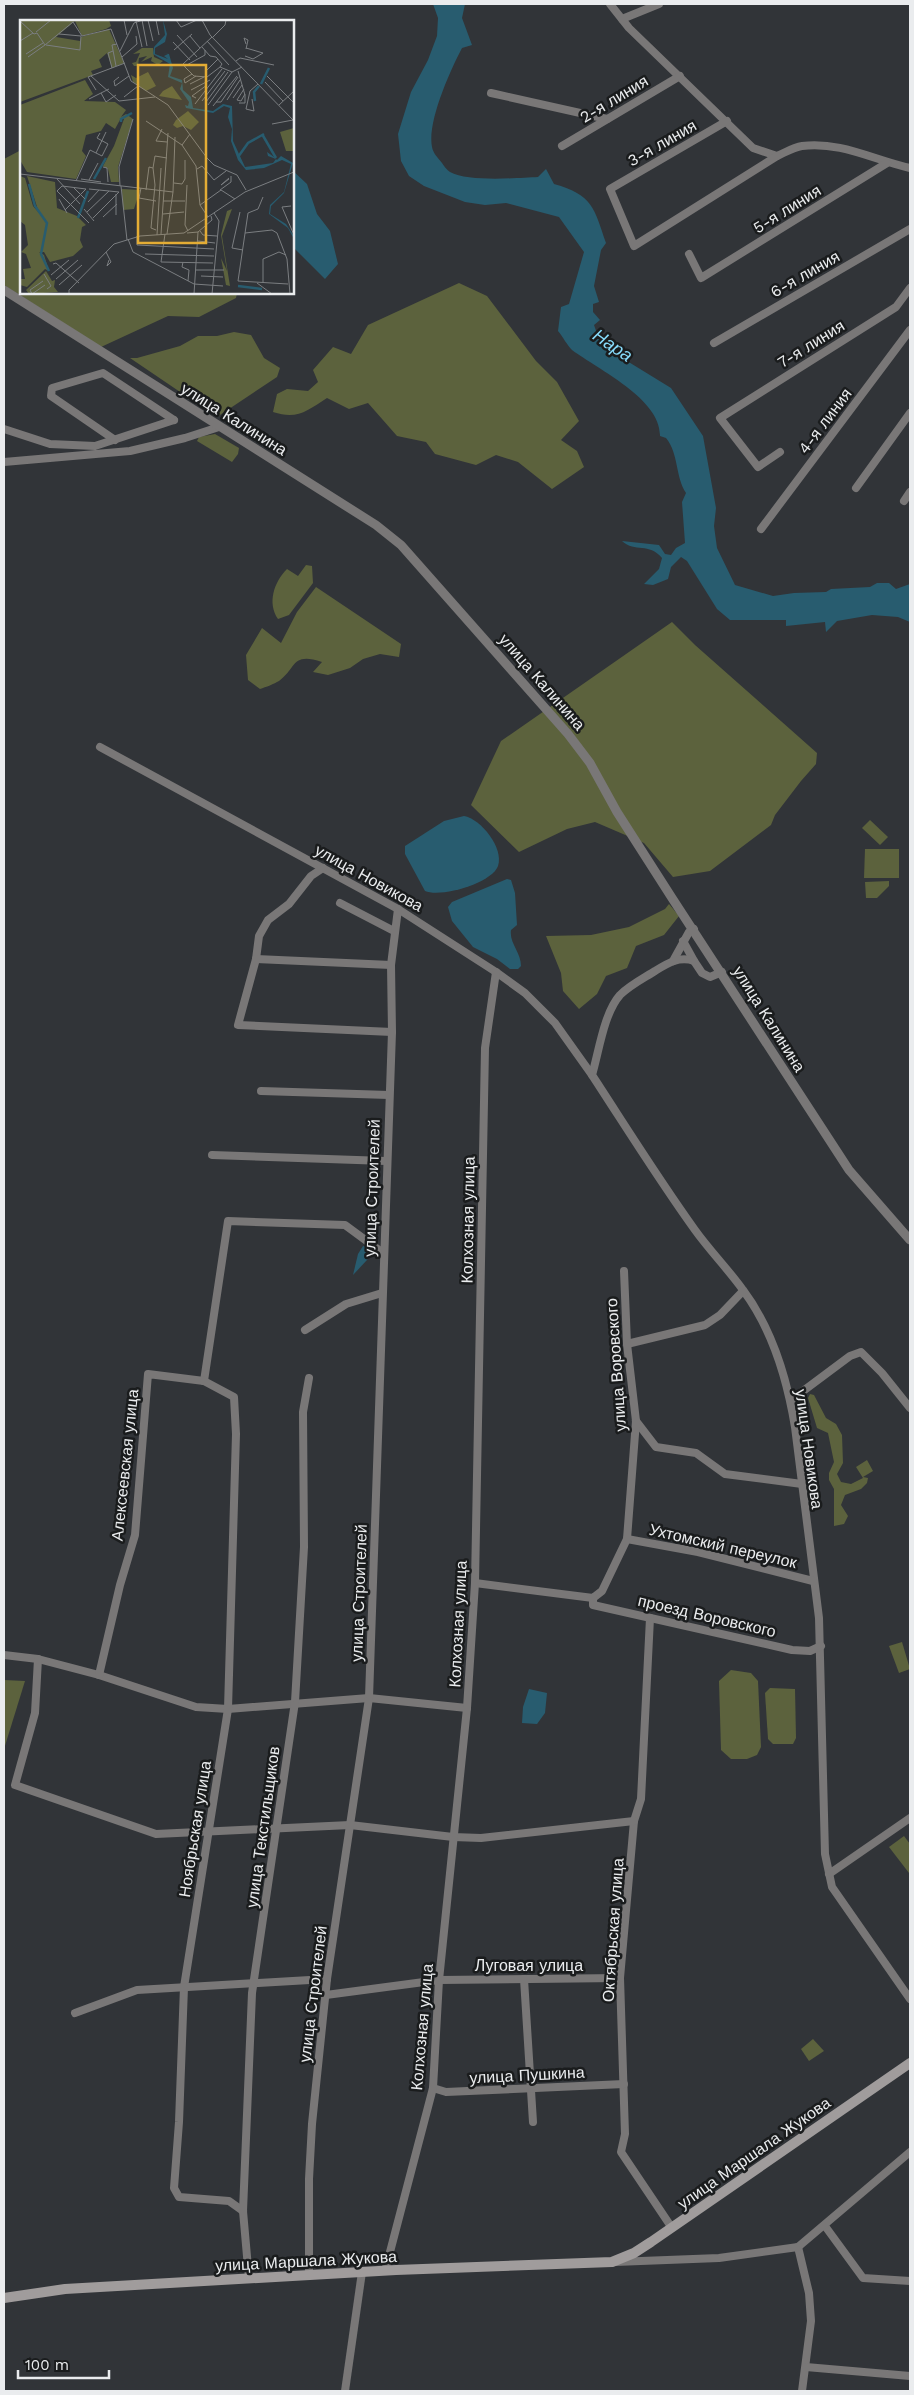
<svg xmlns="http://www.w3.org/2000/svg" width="914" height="2395" font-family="'Work Sans',sans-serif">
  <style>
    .green { fill: #5c623d }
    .water { fill: #285c6f }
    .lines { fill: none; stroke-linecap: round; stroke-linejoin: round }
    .minor { stroke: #797777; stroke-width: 8 }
    .tertiary { stroke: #797777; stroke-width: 9 }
    .secondary { stroke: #a09c9c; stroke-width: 10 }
    .labels { text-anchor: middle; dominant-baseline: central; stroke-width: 5; stroke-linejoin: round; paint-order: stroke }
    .street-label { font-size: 16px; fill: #eaecee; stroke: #1a1c1d }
    .water-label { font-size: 18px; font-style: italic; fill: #86dafa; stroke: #1a1c1d }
    .inset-river { fill: none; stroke: #285c6f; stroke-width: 2.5 }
    .inset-road { fill: none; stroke: #7b7e81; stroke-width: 1 }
    .view { fill: #e4ad35; fill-opacity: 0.15; stroke: #e4ad35; stroke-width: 2.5 }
    .inset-edge { fill: none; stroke: #eaecee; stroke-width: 2.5 }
  </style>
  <rect width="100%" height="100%" fill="#313438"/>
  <g class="green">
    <polygon points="21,150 21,292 237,293 236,298 199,317 168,316 101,347 4,285 4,159"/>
    <path d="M 459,283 L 487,296 L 536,361 L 557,382 L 579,421 L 561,440 L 577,451 L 584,467 L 552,489 L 518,462 L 496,455 L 476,465 L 435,454 L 426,442 L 397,436 L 368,403 L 349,409 L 327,398 C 307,411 297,420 273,412 L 277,394 L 287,389 L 308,391 L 318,382 L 313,370 L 333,347 L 351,354 L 368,325 Z"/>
    <polygon points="234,332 251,335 264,358 280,368 277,377 217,417 130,358 137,358 180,346 198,336 217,336"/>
    <polygon points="215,434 239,448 238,454 232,462 197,441 199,437"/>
    <path d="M 306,565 L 312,566 L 313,583 L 289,615 L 278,619 C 267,603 274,582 287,569 L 298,576 Z"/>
    <path d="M 316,587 L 401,644 L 399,657 L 380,654 L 363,659 L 350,668 L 328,675 L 313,672 L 322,662 C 291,652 297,668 279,681 C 274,684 266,687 260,689 L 248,680 L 246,655 L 262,628 L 281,643 L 297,612 Z"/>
    <polygon points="672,622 695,645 817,753 816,764 801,781 775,815 771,825 710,871 673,877 644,843 595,822 567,829 519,852 471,805 501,741"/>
    <polygon points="870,820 888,837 880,845 862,828"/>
    <polygon points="865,849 899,849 899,878 864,878"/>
    <polygon points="889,881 889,886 877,898 866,898 865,882"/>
    <polygon points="669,904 679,916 664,935 636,946 627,968 606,976 597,994 579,1009 563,991 561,973 546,936 591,935 629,927 665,909"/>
    <polygon points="810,1394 814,1395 826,1418 836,1424 842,1435 843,1463 837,1474 841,1482 851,1484 863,1478 856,1467 867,1460 873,1471 863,1477 868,1478 867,1483 861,1489 845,1495 841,1505 848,1516 844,1524 834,1526 834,1489 829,1480 829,1473 834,1462 828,1433 817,1428 808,1398"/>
    <polygon points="902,1642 910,1669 899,1673 889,1646"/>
    <polygon points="731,1670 751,1673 758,1681 761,1747 757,1755 747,1759 731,1759 721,1750 719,1681"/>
    <polygon points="4,1680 25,1681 4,1749"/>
    <polygon points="770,1688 795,1689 796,1738 793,1744 773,1744 768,1739 765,1693"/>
    <polygon points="904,1836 910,1844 909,1873 889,1847"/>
    <polygon points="813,2039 824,2051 809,2061 801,2049"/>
  </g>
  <g class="water">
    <path d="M 433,4 L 465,4 L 462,18 L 472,45 L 462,48 C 450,71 427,122 432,147 C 433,153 438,158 442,163 C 444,166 447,170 450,172 C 468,182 516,178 538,177 L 546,169 L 554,184 C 593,195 594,208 606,243 L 601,250 L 594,286 L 599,302 L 593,304 L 593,312 L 600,320 L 594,325 L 601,345 L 671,388 L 703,436 L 716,508 L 714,526 L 717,548 L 735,585 L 773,596 L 794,593 L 826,592 L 831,589 L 870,587 L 877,583 L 889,583 L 896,589 L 910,584 L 910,622 L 898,617 L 872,615 L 837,621 L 826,632 L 825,622 L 786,626 L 786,620 L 730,620 L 717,609 L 687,561 L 681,557 L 671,567 L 668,579 L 653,585 L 644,584 L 659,569 L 662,558 C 649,542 635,553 622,541 L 659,545 L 665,554 L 671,555 L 676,548 L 685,543 L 682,502 L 686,493 C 675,476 679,454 666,438 L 660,436 C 661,399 599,370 572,350 C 567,345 563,337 558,331 L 561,307 L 569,304 L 584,252 L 559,217 L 506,203 L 485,205 L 465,202 L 424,186 L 409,176 L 401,161 L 398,134 L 411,92 L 428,60 L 437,36 L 438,18 Z"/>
    <polygon points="292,170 307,184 317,214 330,231 338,264 325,279 293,247"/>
    <path d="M 464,816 C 481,819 504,848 498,866 C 492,883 441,898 425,891 L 405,854 L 405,846 L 444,821 Z"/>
    <path d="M 507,879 L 511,880 L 515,893 L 517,925 L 511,930 C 509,943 521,952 521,966 L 518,969 L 510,969 L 497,959 L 473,947 L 452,921 L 448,907 L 452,902 Z"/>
    <polygon points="363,1246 367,1247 371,1252 367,1260 353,1275 358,1254"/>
    <polygon points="529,1689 547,1693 545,1713 537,1724 522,1723 523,1707"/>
  </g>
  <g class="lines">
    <g class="minor">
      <path d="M 610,4 L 629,28 L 753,148 L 777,156 C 784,153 794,147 802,146 C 840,141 874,160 910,168"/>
      <polyline points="622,19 659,4"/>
      <polyline points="491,93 607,119"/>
      <polyline points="727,121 610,189 634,246 777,156"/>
      <polyline points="562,146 680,76"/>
      <polyline points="689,254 701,278 887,163"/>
      <polyline points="714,343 910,229"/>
      <polyline points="4,429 50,444 95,446 174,420"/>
      <polyline points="115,440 51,396 52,388 103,373 174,420"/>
      <polyline points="780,452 758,467 720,418 896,307 910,288"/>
      <polyline points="4,462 130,451 185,438 219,427"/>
      <polyline points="856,488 910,413"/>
      <polyline points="904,501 910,492"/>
      <polyline points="761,529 910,330"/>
      <polyline points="100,747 398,909 496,972 525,993 555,1023 592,1075"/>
      <polyline points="323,868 311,876 289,904 268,920 259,936 256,959 238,1025 392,1032"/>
      <polyline points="340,903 394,931"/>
      <polyline points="683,941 694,961"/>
      <polyline points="256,959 391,965"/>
      <polyline points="673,961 689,932 694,929"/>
      <path d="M 722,972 L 710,977 L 702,973 L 694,961 C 679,956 668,963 655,971 C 644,978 630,985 620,995 C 604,1013 599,1051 592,1075 C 626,1127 659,1180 695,1230 C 710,1251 728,1269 743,1290 C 773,1330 787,1378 795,1427 L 819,1618 L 825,1854 L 832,1887 L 910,1999"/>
      <polyline points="261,1091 389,1095"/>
      <polyline points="212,1155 386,1161"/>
      <polyline points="305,1330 346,1304 382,1293"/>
      <polyline points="627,1344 705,1325 720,1315 743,1291"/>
      <polyline points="204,1381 228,1221 345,1225 383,1253"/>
      <polyline points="791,1400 850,1356 861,1352 882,1373 910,1408"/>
      <polyline points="636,1421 656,1447 696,1453 725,1474 802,1484"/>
      <polyline points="627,1539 698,1552 813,1581"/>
      <polyline points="475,1583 593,1598 602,1591 627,1539 636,1421 627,1344 624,1271"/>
      <polyline points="593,1598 593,1605 792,1650 810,1651 821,1646"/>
      <polyline points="650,1618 641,1799 634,1821 620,1978 625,2134 621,2152 672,2228"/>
      <polyline points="4,1655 38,1659 99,1675 196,1707 228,1709 369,1698 467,1708"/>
      <polyline points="38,1659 35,1713 15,1785 156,1834 350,1825 453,1837 481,1838 634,1821"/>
      <polyline points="99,1675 120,1585 135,1535 148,1374 204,1381 234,1397 236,1434 228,1709 184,1987 179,2122 174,2188 179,2197 229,2201 243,2211"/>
      <polyline points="829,1874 910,1818"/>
      <polyline points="524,1979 533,2122"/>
      <polyline points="326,1995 439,1980 620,1978"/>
      <polyline points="75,2013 137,1990 327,1979"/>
      <polyline points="433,2088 446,2092 624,2084"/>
      <polyline points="825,2226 863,2278 910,2281"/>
      <polyline points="798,2247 809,2293 811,2321 802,2391"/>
      <polyline points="615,2262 719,2258 798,2247 910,2152"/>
      <polyline points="385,2271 433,2088 439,1980 467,1708 475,1583 485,1048 496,972"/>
      <polyline points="309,2275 309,2179 312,2124 327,1979 369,1698 392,1032 391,965 398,909"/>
      <polyline points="249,2279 243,2211 252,1993 295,1702 304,1547 303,1412 309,1378"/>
      <polyline points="806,2367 910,2376"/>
      <polyline points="345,2391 362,2272"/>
    </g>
    <polyline class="tertiary" points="4,290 376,525 401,545 568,734 590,763 617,812 672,898 849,1170 910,1240"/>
    <polyline class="secondary" points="4,2298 65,2289 396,2270 612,2262 634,2253 651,2242 910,2063"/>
  </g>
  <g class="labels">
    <g class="street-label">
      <text transform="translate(614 99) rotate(-31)">2-я линия</text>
      <text transform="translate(662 143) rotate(-30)">3-я линия</text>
      <text transform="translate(787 209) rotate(-32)">5-я линия</text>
      <text transform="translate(805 274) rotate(-30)">6-я линия</text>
      <text transform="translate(811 344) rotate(-32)">7-я линия</text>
      <text transform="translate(234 419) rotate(32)">улица Калинина</text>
      <text transform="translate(825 421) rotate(-53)">4-я линия</text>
      <text transform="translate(542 682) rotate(49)">улица Калинина</text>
      <text transform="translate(369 878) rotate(29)">улица Новикова</text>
      <text transform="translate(769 1019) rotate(58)">улица Калинина</text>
      <text transform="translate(372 1188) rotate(-88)">улица Строителей</text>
      <text transform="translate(468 1220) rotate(-89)">Колхозная улица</text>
      <text transform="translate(616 1365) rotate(-94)">улица Воровского</text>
      <text transform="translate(809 1449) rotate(82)">улица Новикова</text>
      <text transform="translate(125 1465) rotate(-84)">Алексеевская улица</text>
      <text transform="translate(723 1546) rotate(13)">Ухтомский переулок</text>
      <text transform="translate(359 1593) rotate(-88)">улица Строителей</text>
      <text transform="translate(707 1616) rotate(13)">проезд Воровского</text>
      <text transform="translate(458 1624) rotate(-87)">Колхозная улица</text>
      <text transform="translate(263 1827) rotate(-82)">улица Текстильщиков</text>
      <text transform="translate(195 1829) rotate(-81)">Ноябрьская улица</text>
      <text transform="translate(613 1930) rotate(-86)">Октябрьская улица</text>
      <text x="529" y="1965">Луговая улица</text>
      <text transform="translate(313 1994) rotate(-83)">улица Строителей</text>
      <text transform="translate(422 2027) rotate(-85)">Колхозная улица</text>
      <text transform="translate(527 2075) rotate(-3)">улица Пушкина</text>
      <text transform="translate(754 2153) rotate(-35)">улица Маршала Жукова</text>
      <text transform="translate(306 2261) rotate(-3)">улица Маршала Жукова</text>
    </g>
    <g class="water-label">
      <text transform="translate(613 345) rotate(34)">Нара</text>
    </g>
  </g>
  <g transform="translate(20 20)">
    <rect width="274" height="274" fill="#313438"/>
    <path d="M 89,0 L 91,6 L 86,9 L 62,16 L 55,1 L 36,17 L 60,21 L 61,17 L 89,9 L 104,43 L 92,48 L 87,33 L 79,40 L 82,47 L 71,51 L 73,55 L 0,82 L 0,0 ZM 122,28 L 133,28 L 134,37 L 143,41 L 138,45 L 131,41 L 132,37 L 121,42 L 127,36 L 119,38 L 118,46 L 114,46 L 112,43 L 116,42 L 120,33 L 113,34 ZM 128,52 L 136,66 L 126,71 L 113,62 L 111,55 L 116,58 ZM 65,60 L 73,74 L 64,81 L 95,82 L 106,90 L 101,97 L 106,94 L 113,99 L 98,147 L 99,162 L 91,162 L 88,149 L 83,146 L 94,126 L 104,99 L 101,98 L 95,109 L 86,103 L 81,111 L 66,115 L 62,131 L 66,136 L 56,159 L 7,152 L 0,140 L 0,85 ZM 152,66 L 162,80 L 139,76 L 143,71 ZM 168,91 L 179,102 L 171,110 L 163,106 L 157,108 L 153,105 L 156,100 ZM 274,108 L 274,131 L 266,131 L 260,112 ZM 0,156 L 5,158 L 13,186 L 19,193 L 7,156 L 35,162 L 37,188 L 57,196 L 66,205 L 62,207 L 60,220 L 63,227 L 53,236 L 30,242 L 24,232 L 19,232 L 24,235 L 29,251 L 25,249 L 7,267 L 0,265 L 0,259 L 5,259 L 3,249 L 11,248 L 6,234 L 1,232 L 8,225 L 5,205 L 0,201 ZM 102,169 L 120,170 L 114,189 L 103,190 ZM 212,189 L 202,216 L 210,266 L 206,265 L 201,238 L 207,251 L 201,215 L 207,191 ZM 26,251 L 32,261 L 35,260 L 34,267 L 38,272 L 9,274 L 6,270 Z" fill="#5c623d"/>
    <path d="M 143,0 L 147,14 L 145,22 L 135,28 L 135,34 L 148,39 L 144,36 L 148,34 L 143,33 L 149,34 L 153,48 L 150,56 L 162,60 L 163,70 L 171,77 L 173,88 L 193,91 L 203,84 L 212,86 L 213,121 L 225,147 L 253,143 L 256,139 L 248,136 L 247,132 L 254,137 L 257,140 L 261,136 L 273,143 L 264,173 L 251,186 L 250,194 L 266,204 L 274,216 L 274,219 L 268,208 L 249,194 L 250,185 L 264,172 L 271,144 L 262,140 L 244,148 L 226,150 L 218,140 L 211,121 L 212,109 L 208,97 L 210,88 L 204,86 L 193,93 L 166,88 L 165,85 L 168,86 L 169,82 L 160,69 L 162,63 L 148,57 L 150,44 L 133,34 L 134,27 L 145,15 Z" fill="#285c6f"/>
    <path class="inset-river" d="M 241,64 L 249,48M 235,81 L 234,72 L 239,66M 101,102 L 101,99 L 112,93M 242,114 L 256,138M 218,137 L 228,123 L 244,114M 74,159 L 86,138M 9,164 L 15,186 L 27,203 L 21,234 L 29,251M 58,198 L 68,171M 218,266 L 242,269"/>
    <path class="inset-road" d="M 104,0 L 107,15M 122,0 L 127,26M 128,0 L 133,21M 136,0 L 139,15M 156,0 L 161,7 L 177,0M 182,0 L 190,15 L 274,101M 0,1 L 14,14 L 17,13 L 25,25 L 53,2 L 62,16 L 91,9 L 111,61 L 148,85 L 187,138 L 194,145 L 217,155 L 226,170M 116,1 L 122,27M 16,12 L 31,0M 157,15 L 177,37M 170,16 L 180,28M 192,17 L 163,44 L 165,47 L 174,56 L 187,57 L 200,47 L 212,52 L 222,47M 193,17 L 205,5 L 206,0M 0,21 L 13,13M 187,21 L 209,45M 153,22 L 170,40M 226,24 L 224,18 L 228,20 L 226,29M 26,25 L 60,30 L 61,16 L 39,14M 182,27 L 190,36 L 196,37 L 202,44 L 200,47M 154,30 L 172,14M 100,31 L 114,3 L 123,0M 6,34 L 23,23M 225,36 L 233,39 L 243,33 L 226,28M 8,37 L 25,25M 102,37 L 117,24 L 116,16M 216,41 L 220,38 L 254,45M 96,46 L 92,25 L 97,24M 165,46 L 185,35 L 185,30M 92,48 L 88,33 L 93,31M 187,50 L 198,39M 218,51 L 225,75 L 225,83 L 219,83M 172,54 L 164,59 L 165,63 L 176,56M 71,56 L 99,81 L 135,77M 247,56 L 274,83M 99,57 L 94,61 L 95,66 L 109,56M 245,62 L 263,81M 170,64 L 184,57M 224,69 L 217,80 L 221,81 L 225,74M 76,70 L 68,57 L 105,43M 171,70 L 190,60M 81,73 L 86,82 L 96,75M 104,77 L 118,66M 176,78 L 172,76 L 187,65M 213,78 L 222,65M 69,79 L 89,69M 232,79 L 234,91 L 226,89 L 230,71 L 238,64M 207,80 L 220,60M 182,81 L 205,51M 186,82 L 208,52M 196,82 L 201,82 L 218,57M 175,84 L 202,49M 188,85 L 212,52M 259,85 L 274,71M 193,86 L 217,56M 126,101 L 162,125M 252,104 L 273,100M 142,109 L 136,121 L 147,122M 170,114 L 162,125 L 176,146 L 180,185 L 188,197M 76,133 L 86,112M 83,147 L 87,148 L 88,162M 133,148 L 135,136 L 147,138M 177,149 L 182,146 L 194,160 L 206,151M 0,154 L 153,172M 209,158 L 201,165 L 209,159M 37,159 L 60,184M 61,159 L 81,162M 69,160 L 78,143M 56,161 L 70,130 L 82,136 L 88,124 L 77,118 L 80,113M 154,163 L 162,164 L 165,159 L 165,140M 167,165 L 165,205 L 168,211M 100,166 L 99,147 L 113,99M 101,166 L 107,220M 54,168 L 65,179M 121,168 L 119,178 L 136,181M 66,169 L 42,166 L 37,171 L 69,203M 69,169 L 99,172M 126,170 L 129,147 L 133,148 L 135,165 L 131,208 L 136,210M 200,170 L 211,162 L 211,156M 243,177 L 238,189 L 228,193 L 218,261 L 268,264M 39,179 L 47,193M 143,181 L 165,181M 68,182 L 79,170M 180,185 L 201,170 L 215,179M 271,186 L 262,187 L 274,215M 64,189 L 74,201M 45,190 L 66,169M 67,192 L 89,171M 220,192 L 212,228 L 223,230M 143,194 L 164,192M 96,195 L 96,174M 83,197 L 97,184M 73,198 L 99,172M 180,211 L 183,215 L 197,216M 167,213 L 178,212 L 192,200 L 191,196M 225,213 L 252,210 L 257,213 L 267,239 L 270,274M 141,214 L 148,113M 145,214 L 141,242 L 193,243M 147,214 L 153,172 L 155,117M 137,215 L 141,148M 117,216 L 117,225 L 194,229M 108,219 L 113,232 L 174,264 L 203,266M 178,221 L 195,223M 86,232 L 91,242 L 87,246 L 89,240M 125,234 L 194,236M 163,242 L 162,247 L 169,250 L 168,261M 33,244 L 36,243 L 59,263M 176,250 L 204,250M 24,254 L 31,266 L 27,269M 31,255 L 49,240M 181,256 L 203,257M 36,259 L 58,240M 237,263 L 252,274M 243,263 L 243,239 L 259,232 L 266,235M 39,265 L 62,245M 12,274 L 10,270 L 23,261M 12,274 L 25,265M 49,274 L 49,270 L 94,224 L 120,216 L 164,213 L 225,172 L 274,152M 174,274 L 178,212M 192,274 L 199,201 L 194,193"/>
    <path class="view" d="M 118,45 L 186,45 L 186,223 L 118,223 Z"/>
    <rect width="274" height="274" class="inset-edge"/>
  </g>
  <rect width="914" height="2395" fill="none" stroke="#eaecee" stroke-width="10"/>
  <path d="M18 2370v8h91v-8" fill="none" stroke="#eaecee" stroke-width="2.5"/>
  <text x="25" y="2370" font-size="15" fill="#eaecee" stroke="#1a1c1d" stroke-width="4" paint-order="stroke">100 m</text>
</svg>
